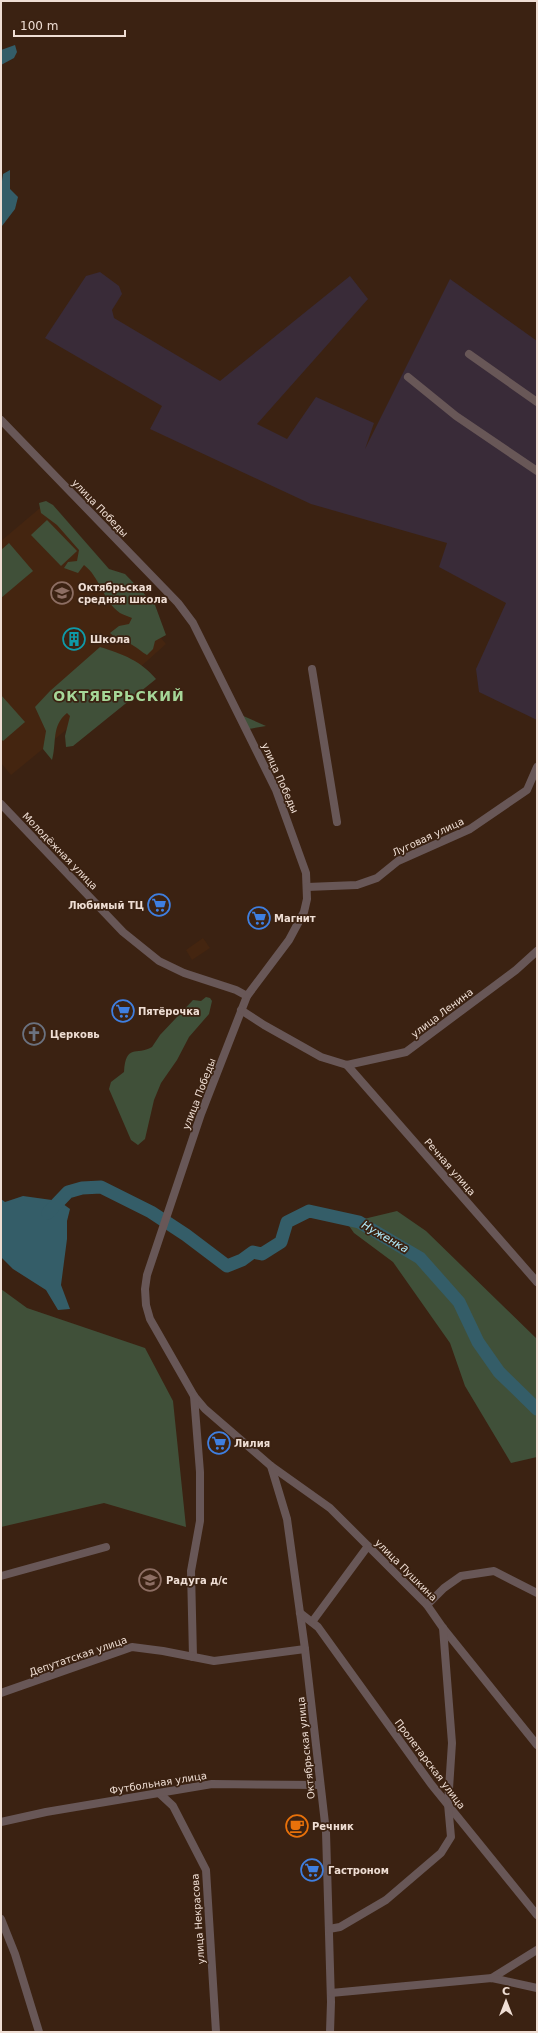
<svg xmlns="http://www.w3.org/2000/svg" width="538" height="2033" font-family="'DejaVu Sans',sans-serif">
  <style>
    .built { fill: #442510 }
    .industrial { fill: #392b38 }
    .green { fill: #405039 }
    .water { fill: #345d68 }
    .lines { fill: none; stroke-linecap: round; stroke-linejoin: round }
    .river { stroke: #345d68; stroke-width: 13 }
    .minor { stroke: #685757; stroke-width: 8 }
    .labels { text-anchor: middle; dominant-baseline: central; stroke-width: 3.5; stroke-linejoin: round; paint-order: stroke }
    .street-label { font-size: 10px; fill: #efded4; stroke: #3b2212 }
    .poi-label { font-size: 10px; font-weight: bold; fill: #efded4; stroke: #3b2212; text-anchor: start }
    .water-label { font-size: 11px; font-style: italic; fill: #b3eeff; stroke: #3b2212 }
    .district-label { font-size: 14px; font-weight: bold; letter-spacing: 1px; fill: #a6d798; stroke: #3b2212 }
  </style>
  <rect width="100%" height="100%" fill="#3b2212"/>
  <g class="built">
    <polygon points="46,503 166,644 111,693 11,775 1,763 1,541"/>
    <polygon points="203,938 210,948 192,960 186,950"/>
  </g>
  <polygon class="industrial" points="100,272 119,286 122,294 112,310 114,318 220,381 350,276 368,299 257,424 287,439 316,397 374,423 365,449 450,279 537,341 537,720 479,692 476,669 506,603 439,567 447,543 311,504 150,429 162,406 45,338 86,276"/>
  <g class="green">
    <path d="M 46,501 L 53,505 L 109,569 L 125,574 L 155,605 L 166,635 L 155,641 L 153,649 L 147,655 C 137,649 129,640 117,639 L 110,633 L 119,626 L 129,624 L 132,618 C 128,616 123,615 120,613 C 103,601 100,577 84,565 L 78,573 L 64,568 L 68,562 L 77,561 L 79,550 L 57,525 L 41,513 L 39,503 Z"/>
    <polygon points="47,520 77,551 61,566 31,535"/>
    <polygon points="9,543 33,571 1,598 1,550"/>
    <path d="M 100,647 C 123,654 141,661 156,679 L 73,746 L 66,747 L 65,736 L 70,716 L 67,713 C 51,726 57,743 52,760 L 43,749 L 46,731 L 35,707 L 50,691 Z"/>
    <polygon points="1,695 25,722 3,741 1,739"/>
    <polygon points="241,715 266,726 249,729"/>
    <path d="M 206,997 L 210,998 L 212,1001 L 209,1014 L 189,1037 L 177,1060 L 161,1083 L 154,1100 L 145,1139 L 138,1145 L 131,1140 L 109,1089 L 111,1082 L 124,1072 C 126,1043 136,1056 152,1047 L 160,1035 L 193,1000 L 201,1001 Z"/>
    <polygon points="397,1211 426,1231 537,1339 537,1457 511,1463 465,1386 450,1343 393,1262 354,1233 347,1223"/>
    <polygon points="1,1289 27,1308 145,1348 173,1401 186,1527 104,1503 1,1527"/>
  </g>
  <g class="water">
    <polygon points="15,45 17,52 14,58 1,65 1,50"/>
    <polygon points="10,170 10,189 18,197 15,209 2,226 1,188 3,174"/>
    <polygon points="23,1196 59,1201 70,1209 67,1221 67,1239 61,1285 70,1309 58,1310 46,1290 13,1269 1,1257 1,1199 5,1202"/>
  </g>
  <g class="lines">
    <polyline class="river" points="48,1213 68,1192 82,1188 101,1187 151,1212 186,1235 227,1266 242,1260 253,1252 262,1254 281,1242 287,1222 309,1211 359,1222 420,1258 459,1302 478,1342 499,1372 537,1409"/>
    <g class="minor">
      <polyline points="469,354 537,402"/>
      <polyline points="408,377 456,416 537,471"/>
      <polyline points="1,420 178,603 193,623 276,790 306,873 307,899 304,912 289,940 247,996 201,1114 147,1275 145,1289 146,1305 150,1319 194,1396 205,1409 271,1466 330,1508 427,1605 443,1628 537,1745"/>
      <polyline points="312,669 337,822"/>
      <polyline points="1,804 123,932 159,961 184,973 236,990 247,996"/>
      <polyline points="307,887 357,885 377,878 398,861 470,829 527,790 537,767"/>
      <polyline points="241,1010 264,1025 321,1057 347,1065 406,1052 516,970 537,951"/>
      <polyline points="347,1065 537,1282"/>
      <polyline points="271,1466 287,1519 305,1649 326,1832 331,2002 330,2032"/>
      <polyline points="1,1576 106,1547"/>
      <polyline points="427,1605 444,1588 461,1576 494,1571 537,1593"/>
      <polyline points="300,1613 318,1627 431,1784 537,1915"/>
      <polyline points="312,1622 368,1546"/>
      <polyline points="193,1657 191,1571 200,1521 200,1472 194,1396"/>
      <polyline points="1,1693 132,1647 163,1651 214,1661 305,1649"/>
      <polyline points="159,1793 173,1806 206,1870 216,2032"/>
      <polyline points="1,1822 46,1812 212,1784 320,1785"/>
      <polyline points="1,1919 15,1954 39,2032"/>
      <polyline points="329,1929 340,1927 386,1900 441,1853 451,1837 448,1804 452,1743 443,1628"/>
      <polyline points="492,1978 537,1950"/>
      <polyline points="331,1993 492,1978 537,1988"/>
    </g>
  </g>
  <defs>
    <g id="school-ring" transform="scale(1.15)"><circle r="9.5" fill="#3b2212" stroke="#8d6e63" stroke-width="1.5"/><path d="M0-5L7-2L0 1L-7-2ZM-4 1L0 2.5L4 1V4Q0 6-4 4Z" fill="#8d6e63"/></g>
    <g id="building-ring" transform="scale(1.15)"><circle r="9.5" fill="#3b2212" stroke="#0f9aa8" stroke-width="1.5"/><path d="M-4-6H4V6H1V3H-1V6H-4ZM-2.5-4.3h1.7v1.8h-1.7ZM.8-4.3h1.7v1.8H.8ZM-2.5-1h1.7V.8h-1.7ZM.8-1h1.7V.8H.8Z" fill="#0f9aa8"/></g>
    <g id="supermarket-ring" transform="scale(1.15)"><circle r="9.5" fill="#3b2212" stroke="#3f7fe0" stroke-width="1.5"/><path d="M-6-5.5h2.5l.6 2H6L4.5 2H-2.5L-4.4-4H-6ZM-1.5 3.2a1.3 1.3 0 1 0 .1 0ZM3 3.2a1.3 1.3 0 1 0 .1 0Z" fill="#3f7fe0"/></g>
    <g id="church-ring" transform="scale(1.15)"><circle r="9.5" fill="#3b2212" stroke="#6b7280" stroke-width="1.5"/><path d="M-1.2-6h2.4v3.5h3.3v2.4h-3.3V6h-2.4V-.1h-3.3v-2.4h3.3Z" fill="#6b7280"/></g>
    <g id="cafe-ring" transform="scale(1.15)"><circle r="9.5" fill="#3b2212" stroke="#e8710a" stroke-width="1.5"/><path d="M-5.5-4.5H6V0H3Q3 3.5 0 3.5H-2.5Q-5.5 3.5-5.5 0ZM3-3.2v2h1.7v-2ZM-6 4.5H4V6H-6Z" fill="#e8710a"/></g>
  </defs>
  <g fill-rule="evenodd">
    <use href="#school-ring" x="62" y="593"/>
    <use href="#building-ring" x="74" y="639"/>
    <use href="#supermarket-ring" x="159" y="905"/>
    <use href="#supermarket-ring" x="259" y="918"/>
    <use href="#supermarket-ring" x="123" y="1011"/>
    <use href="#church-ring" x="34" y="1034"/>
    <use href="#supermarket-ring" x="219" y="1443"/>
    <use href="#school-ring" x="150" y="1580"/>
    <use href="#cafe-ring" x="297" y="1826"/>
    <use href="#supermarket-ring" x="312" y="1870"/>
  </g>
  <g class="labels">
    <g class="street-label">
      <text transform="translate(100 508) rotate(46)">улица Победы</text>
      <text transform="translate(280 778) rotate(66)">улица Победы</text>
      <text transform="translate(428 837) rotate(-25)">Луговая улица</text>
      <text transform="translate(60 851) rotate(46)">Молодёжная улица</text>
      <text transform="translate(442 1013) rotate(-37)">улица Ленина</text>
      <text transform="translate(199 1094) rotate(-69)">улица Победы</text>
      <text transform="translate(450 1167) rotate(49)">Речная улица</text>
      <text transform="translate(406 1570) rotate(45)">улица Пушкина</text>
      <text transform="translate(78 1656) rotate(-19)">Депутатская улица</text>
      <text transform="translate(306 1748) rotate(-96)">Октябрьская улица</text>
      <text transform="translate(430 1764) rotate(53)">Пролетарская улица</text>
      <text transform="translate(158 1783) rotate(-9)">Футбольная улица</text>
      <text transform="translate(198 1919) rotate(-94)">улица Некрасова</text>
    </g>
    <g class="poi-label">
      <text x="78" y="587">Октябрьская<tspan x="78" dy="12">средняя школа</tspan></text>
      <text x="90" y="639">Школа</text>
      <text x="144" y="905" text-anchor="end">Любимый ТЦ</text>
      <text x="274" y="918">Магнит</text>
      <text x="138" y="1011">Пятёрочка</text>
      <text x="50" y="1034">Церковь</text>
      <text x="234" y="1443">Лилия</text>
      <text x="166" y="1580">Радуга д/с</text>
      <text x="312" y="1826">Речник</text>
      <text x="328" y="1870">Гастроном</text>
    </g>
    <g class="water-label">
      <text transform="translate(385 1237) rotate(30)">Нуженка</text>
    </g>
    <g class="district-label">
      <text x="119" y="696">ОКТЯБРЬСКИЙ</text>
    </g>
  </g>
  <rect width="538" height="2033" fill="none" stroke="#efded4" stroke-width="4"/>
  <g transform="translate(506 2001)" stroke="#3b2212" stroke-width="3" paint-order="stroke">
  <path d="M0-3L7 15L0 10L-7 15Z" fill="#efded4"/>
  <text y="-6" font-size="11" font-weight="bold" text-anchor="middle" fill="#efded4">С</text>
  </g>
  <path d="M14 30v6h111v-6" fill="none" stroke="#efded4" stroke-width="2"/>
  <text x="20" y="30" font-size="12" fill="#efded4" stroke="#3b2212" stroke-width="3" paint-order="stroke">100 m</text>
</svg>
